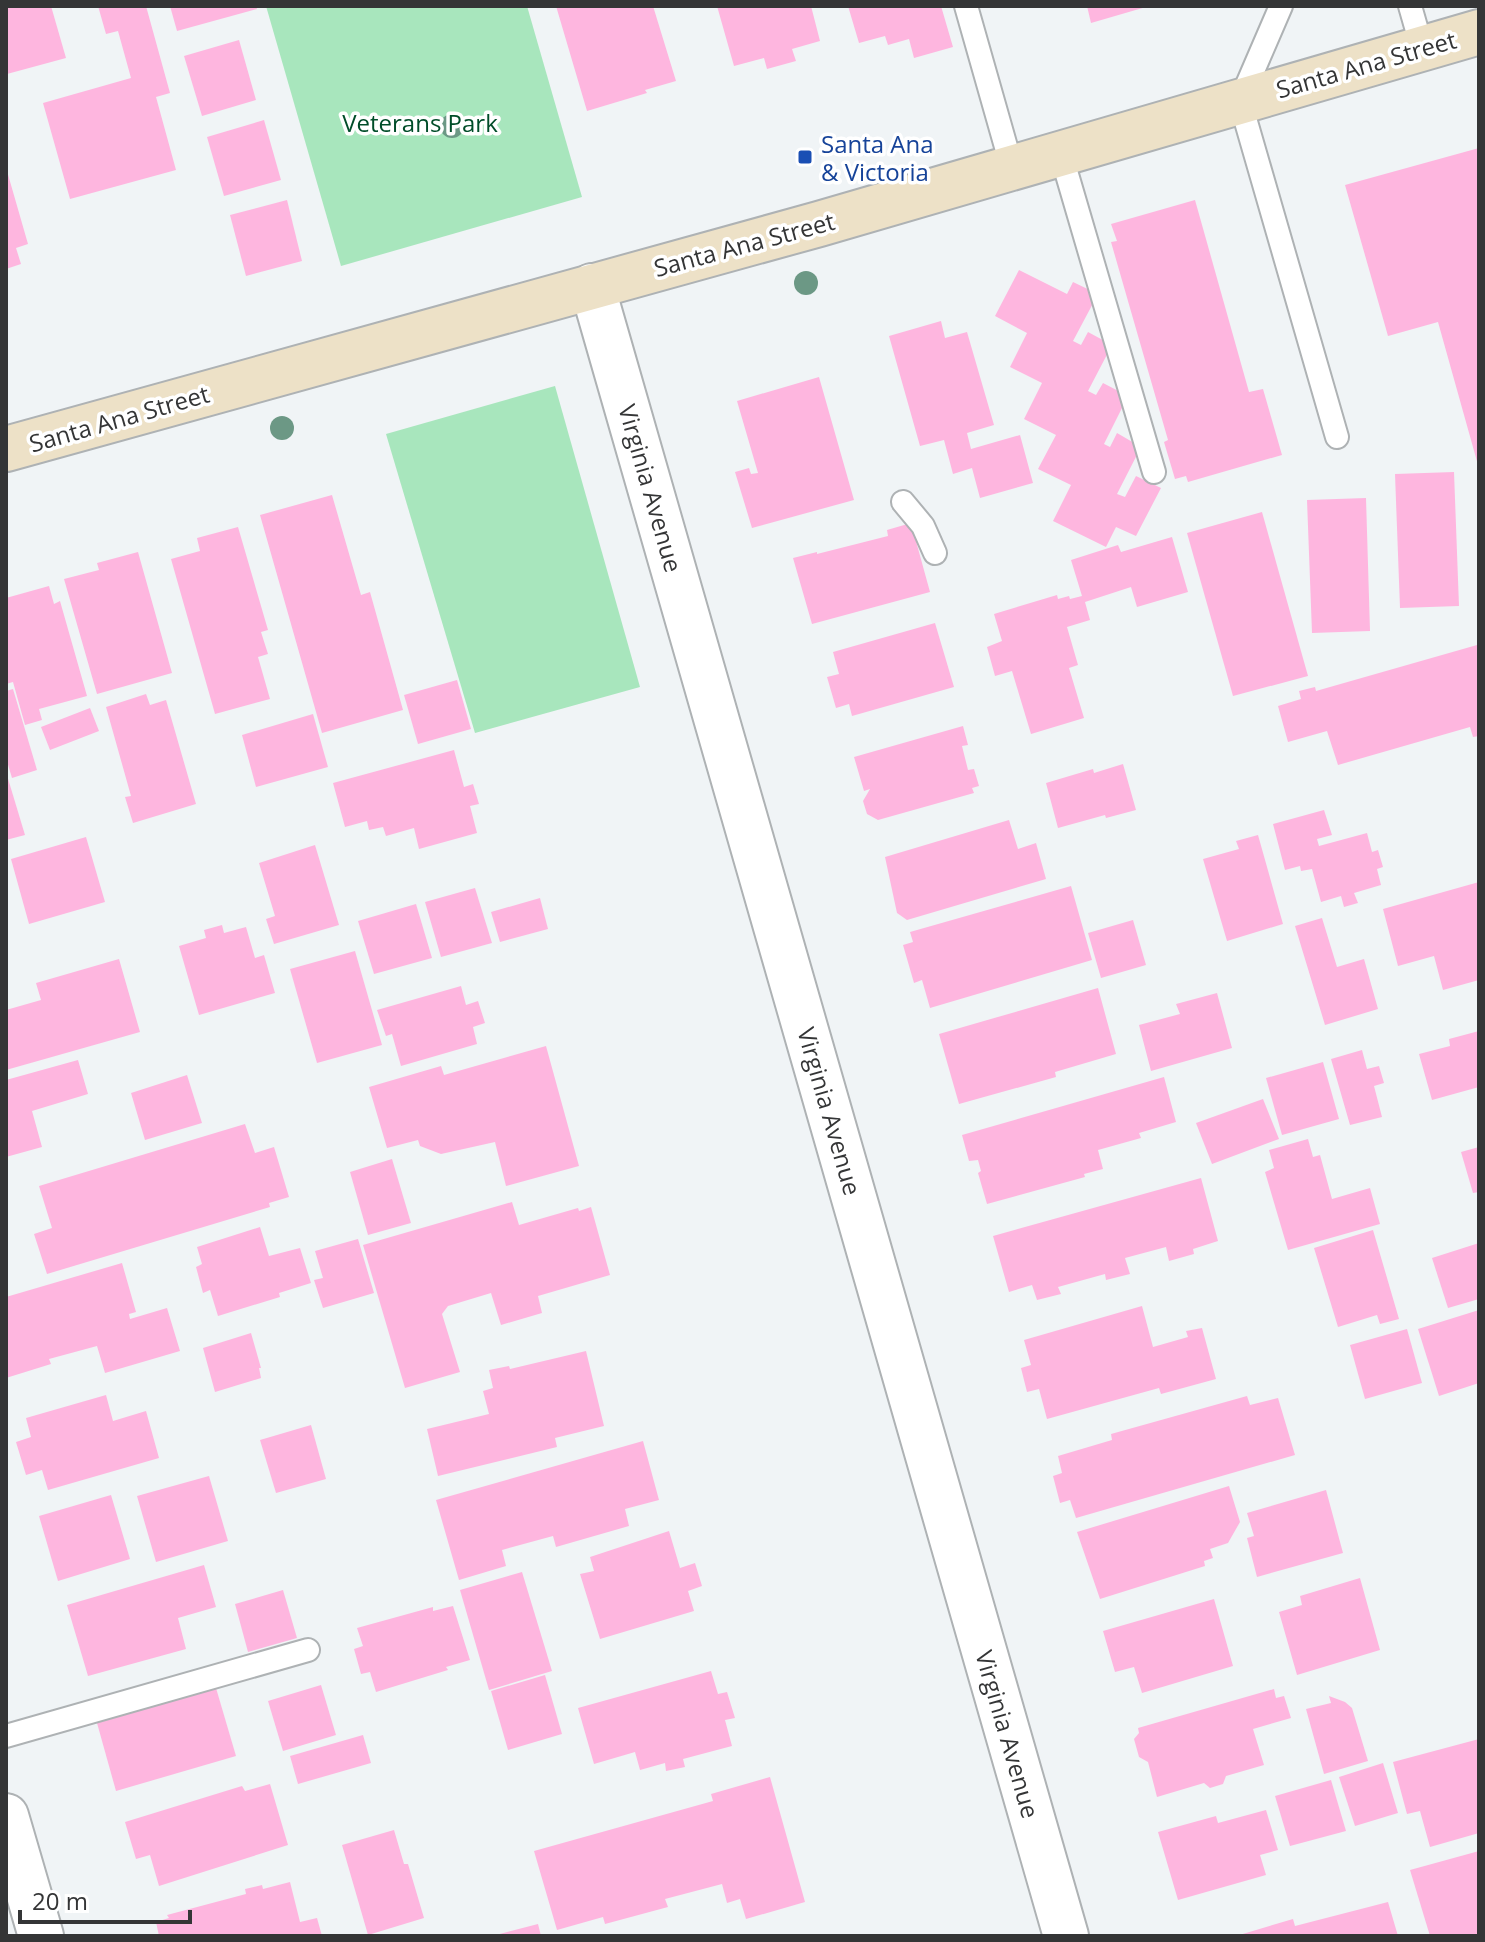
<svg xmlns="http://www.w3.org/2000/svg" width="1485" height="1942" font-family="'Open Sans',sans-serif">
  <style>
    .green { fill: #a8e6bd }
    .building { fill: #feb6df }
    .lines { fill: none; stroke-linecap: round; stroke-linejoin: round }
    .lane-casing { stroke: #aeb2b4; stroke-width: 26 }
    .street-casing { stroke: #aeb2b4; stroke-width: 48 }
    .secondary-casing { stroke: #aeb2b4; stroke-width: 48 }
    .lane { stroke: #fff; stroke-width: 22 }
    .street { stroke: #fff; stroke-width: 44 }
    .secondary { stroke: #ede1c7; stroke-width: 44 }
    .tree { fill: #6c9885 }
    .transit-dot { fill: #1a4fb4; stroke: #fff; stroke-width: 3 }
    .labels { text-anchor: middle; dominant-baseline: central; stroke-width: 7; stroke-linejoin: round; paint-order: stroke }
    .street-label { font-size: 24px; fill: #343536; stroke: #fff }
    .park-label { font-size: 24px; fill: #004d29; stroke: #fff }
    .transit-label { font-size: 24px; fill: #164399; stroke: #fff; text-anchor: start }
  </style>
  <rect width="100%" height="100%" fill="#f0f4f6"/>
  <g class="green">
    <polygon points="266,6 527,6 582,197 341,266"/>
    <polygon points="555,386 640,687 475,733 386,434"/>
  </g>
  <g class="building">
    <polygon points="6,6 51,6 66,58 7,74"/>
    <polygon points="98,6 146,6 170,93 156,97 176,170 70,199 43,103 131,78 118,31 106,34"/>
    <polygon points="170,6 256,6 257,9 177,31"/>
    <polygon points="556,6 653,6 676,81 645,90 647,93 587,111"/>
    <polygon points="717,6 811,6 820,41 792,49 796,61 767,69 764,58 734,66"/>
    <polygon points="848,6 941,6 953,47 914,58 909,39 888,45 885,36 859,43"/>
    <polygon points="1087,6 1146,6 1146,7 1091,23"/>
    <polygon points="239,40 256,100 202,116 184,56"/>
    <polygon points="264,120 281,180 224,196 207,137"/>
    <polygon points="1479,148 1479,465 1478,465 1438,322 1388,336 1345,185"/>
    <polygon points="7,171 28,244 16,248 21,264 6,269"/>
    <polygon points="287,200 302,261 246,276 230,215"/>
    <polygon points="1195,200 1249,392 1263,389 1282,455 1188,482 1186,476 1175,479 1164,442 1168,440 1111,242 1117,241 1111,224"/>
    <polygon points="1019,270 1067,294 1073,282 1098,294 1073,341 1081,345 1088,332 1112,345 1088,391 1096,395 1103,383 1128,396 1104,444 1110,447 1117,433 1141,447 1117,494 1125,497 1136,476 1161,488 1136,536 1116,527 1106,547 1053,521 1071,485 1038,469 1056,435 1024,419 1042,383 1010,367 1027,333 995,316"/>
    <polygon points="941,321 945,338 967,332 994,425 967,433 971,449 1020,435 1033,483 980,498 972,468 953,474 944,440 920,446 889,336"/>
    <polygon points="819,377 854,500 752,528 735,472 749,468 751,474 758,473 737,401"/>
    <polygon points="1454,472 1459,606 1400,608 1395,474"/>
    <polygon points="332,495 361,595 370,592 403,710 322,733 260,515"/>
    <polygon points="1366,498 1370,631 1312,633 1307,500"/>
    <polygon points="1262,512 1308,676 1233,696 1187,533"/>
    <polygon points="911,523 930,592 812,624 793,558 817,552 817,554 888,536 887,530"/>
    <polygon points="238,527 268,630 261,632 268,654 258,657 270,699 215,714 171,559 200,551 197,538"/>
    <polygon points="1172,537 1188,592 1137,607 1131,587 1085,602 1090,620 1067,627 1078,665 1069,668 1084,718 1031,734 1012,671 995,676 987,647 1002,641 994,614 1057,595 1058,599 1069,596 1070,599 1082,596 1071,560 1118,545 1121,552"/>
    <polygon points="138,552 172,673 97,694 64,579 99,570 97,563"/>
    <polygon points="49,586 54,604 60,601 87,696 39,709 42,720 25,725 13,682 6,684 6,598"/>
    <polygon points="935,623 954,687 852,716 849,704 836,708 827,677 839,674 833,652"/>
    <polygon points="1477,645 1479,736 1473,737 1470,727 1338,765 1327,731 1288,742 1278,706 1301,699 1299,691 1315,687 1316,691"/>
    <polygon points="457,680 471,729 418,744 404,695"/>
    <polygon points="13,689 37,770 12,778 6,758 6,691"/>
    <polygon points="146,694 150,705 166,700 196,804 133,823 125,797 131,796 106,707"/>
    <polygon points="90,708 99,731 50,750 41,727"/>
    <polygon points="313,714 328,767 256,787 242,735"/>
    <polygon points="963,726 968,745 962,746 968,770 974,769 979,786 972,788 974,793 878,820 867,814 863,801 870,789 864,791 854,757"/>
    <polygon points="454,750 464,787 473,784 479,804 470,806 477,833 419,849 414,828 386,836 383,827 369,830 367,821 345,827 333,783"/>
    <polygon points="1123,764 1136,810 1106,818 1105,815 1058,828 1046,783 1093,769 1094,773"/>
    <polygon points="6,772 25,835 6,840"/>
    <polygon points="1324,810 1332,835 1317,839 1319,846 1367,833 1372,852 1378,850 1383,867 1377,869 1381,885 1354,893 1358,903 1344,907 1341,896 1321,902 1312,869 1301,871 1300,866 1285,870 1273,824"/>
    <polygon points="1009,820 1018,849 1036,843 1046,879 907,920 897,913 885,857"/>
    <polygon points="1258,835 1283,924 1227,941 1203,859 1239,849 1236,841"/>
    <polygon points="86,837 105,902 29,924 11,859"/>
    <polygon points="315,845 339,925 274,944 266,919 275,916 259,863"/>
    <polygon points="1479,882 1479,980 1443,990 1434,956 1398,966 1383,909"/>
    <polygon points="1071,886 1092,960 930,1008 922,980 914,983 903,945 913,942 910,932"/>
    <polygon points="475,888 492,943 441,957 425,902"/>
    <polygon points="540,898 548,929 500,942 491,912"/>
    <polygon points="416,904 432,958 374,974 358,921"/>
    <polygon points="1322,918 1337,967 1364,959 1378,1009 1325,1025 1295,926"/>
    <polygon points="1133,920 1146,965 1101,978 1088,933"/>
    <polygon points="222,925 224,933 246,927 255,958 264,955 275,993 199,1015 179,946 206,938 204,930"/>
    <polygon points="355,951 382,1045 317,1063 290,969"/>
    <polygon points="119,959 140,1032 6,1070 6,1010 41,1000 36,983"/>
    <polygon points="461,986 466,1005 478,1001 485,1023 473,1027 477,1044 401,1066 392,1034 386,1036 377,1010"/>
    <polygon points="1098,988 1116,1054 1055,1072 1056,1077 959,1104 939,1034"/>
    <polygon points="1217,993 1232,1048 1151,1071 1139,1025 1180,1014 1176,1004"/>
    <polygon points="1479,1031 1479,1087 1432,1100 1419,1054 1450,1046 1449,1039"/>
    <polygon points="546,1046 579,1166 506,1186 495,1142 441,1154 420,1146 418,1140 387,1148 369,1087 441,1066 444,1075"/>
    <polygon points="1362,1050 1367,1069 1379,1066 1384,1083 1374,1086 1382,1117 1350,1125 1331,1059"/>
    <polygon points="78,1060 88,1094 32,1111 42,1147 6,1157 6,1080"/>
    <polygon points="1323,1062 1339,1119 1282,1135 1266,1078"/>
    <polygon points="187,1075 202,1123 145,1140 131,1093"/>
    <polygon points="1164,1077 1176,1122 1139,1133 1141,1138 1098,1150 1103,1169 1084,1174 1085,1177 987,1204 978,1173 981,1171 978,1160 969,1161 962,1135"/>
    <polygon points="1263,1099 1279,1139 1212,1164 1196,1123"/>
    <polygon points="245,1124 255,1153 274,1147 289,1197 269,1203 270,1207 47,1274 34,1234 52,1228 39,1186"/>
    <polygon points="1308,1139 1313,1157 1320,1155 1332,1199 1370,1188 1380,1224 1288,1250 1265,1172 1274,1168 1269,1150"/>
    <polygon points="1479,1147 1479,1192 1473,1193 1461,1152"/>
    <polygon points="392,1159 411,1223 368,1235 350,1172"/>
    <polygon points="1201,1178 1218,1241 1193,1249 1194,1254 1169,1261 1166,1247 1125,1258 1130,1274 1106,1280 1105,1274 1058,1287 1061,1294 1037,1300 1032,1285 1009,1292 993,1236"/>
    <polygon points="512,1202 519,1225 578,1208 579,1211 591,1207 610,1275 538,1296 542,1313 501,1325 491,1293 448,1306 442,1314 460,1372 405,1388 363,1245"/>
    <polygon points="260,1227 269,1256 300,1248 311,1283 279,1293 280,1297 218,1316 210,1290 203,1293 196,1267 202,1264 197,1247"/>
    <polygon points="1373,1230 1399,1319 1380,1324 1377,1315 1338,1327 1314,1248"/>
    <polygon points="358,1239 374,1293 323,1308 314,1280 323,1278 315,1251"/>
    <polygon points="1479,1243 1479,1299 1448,1308 1432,1258"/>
    <polygon points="122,1263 136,1312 129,1314 130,1319 167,1308 180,1351 105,1373 97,1346 49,1359 51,1364 6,1378 6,1297"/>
    <polygon points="1142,1306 1153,1347 1188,1337 1186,1331 1202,1328 1216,1379 1161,1394 1159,1388 1047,1419 1039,1389 1027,1392 1021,1368 1031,1365 1024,1340"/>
    <polygon points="1479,1310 1479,1383 1439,1396 1418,1329"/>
    <polygon points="1407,1329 1422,1383 1365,1399 1350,1345"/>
    <polygon points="251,1333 261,1368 259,1368 261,1378 215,1392 203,1348"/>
    <polygon points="586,1351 604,1426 555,1438 557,1447 438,1476 427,1429 489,1414 483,1391 493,1388 489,1370 509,1366 510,1369"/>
    <polygon points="106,1395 113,1421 146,1411 159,1458 48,1490 42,1470 26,1475 16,1442 31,1437 26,1418"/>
    <polygon points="1247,1396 1250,1405 1278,1398 1295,1455 1076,1518 1070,1500 1060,1503 1053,1476 1062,1473 1058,1456 1112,1440 1111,1434"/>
    <polygon points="311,1425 326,1479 276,1493 260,1440"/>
    <polygon points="643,1441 659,1500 625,1509 629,1526 556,1547 553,1536 502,1550 506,1566 459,1580 436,1500"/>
    <polygon points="209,1476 228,1541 156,1562 137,1496"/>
    <polygon points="1229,1486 1240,1522 1228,1543 1210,1549 1213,1558 1204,1561 1205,1566 1100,1599 1077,1532"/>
    <polygon points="1326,1490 1343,1553 1257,1577 1247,1538 1254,1536 1247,1513"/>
    <polygon points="111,1495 130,1559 58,1581 39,1516"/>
    <polygon points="669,1531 680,1568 695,1563 702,1586 688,1591 694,1611 600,1639 580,1574 594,1571 590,1557"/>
    <polygon points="204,1565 216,1607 178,1618 186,1649 88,1676 67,1605"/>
    <polygon points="522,1572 552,1671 489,1690 460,1590"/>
    <polygon points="1360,1578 1380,1650 1297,1675 1279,1612 1302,1605 1300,1596"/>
    <polygon points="283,1590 297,1638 248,1652 235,1604"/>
    <polygon points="1214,1599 1233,1666 1142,1693 1134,1667 1115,1672 1103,1631"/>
    <polygon points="453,1606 470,1660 446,1667 448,1670 376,1692 370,1672 361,1674 354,1649 363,1646 357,1628 433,1607 433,1611"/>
    <polygon points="711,1671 718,1694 727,1692 735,1718 725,1720 732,1746 683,1759 685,1767 666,1771 665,1763 640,1770 635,1752 594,1764 578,1708"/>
    <polygon points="545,1675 562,1734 508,1750 491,1691"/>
    <polygon points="321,1685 336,1735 283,1751 268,1701"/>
    <polygon points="216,1688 236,1756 116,1791 97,1723"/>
    <polygon points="1274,1689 1276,1698 1284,1696 1291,1718 1253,1729 1264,1765 1226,1776 1223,1784 1210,1788 1204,1783 1157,1797 1148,1762 1139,1757 1134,1739 1139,1733 1138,1728"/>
    <polygon points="1329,1696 1345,1702 1352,1708 1368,1761 1324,1774 1306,1709 1331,1703"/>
    <polygon points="363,1735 371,1763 298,1784 290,1756"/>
    <polygon points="1479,1739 1479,1833 1430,1847 1420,1811 1407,1814 1393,1762"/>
    <polygon points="1383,1763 1398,1813 1355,1826 1339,1777"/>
    <polygon points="770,1777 805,1902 746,1919 740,1899 727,1903 722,1884 665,1899 668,1907 605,1924 603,1917 557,1930 534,1851 713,1801 711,1794"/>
    <polygon points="1331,1780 1346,1831 1290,1846 1275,1796"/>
    <polygon points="270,1784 288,1845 159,1886 150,1855 136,1859 125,1822 242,1786 245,1791"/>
    <polygon points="1266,1810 1278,1850 1260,1855 1266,1875 1178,1900 1158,1832 1216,1816 1218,1823"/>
    <polygon points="394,1830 404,1864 408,1864 424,1918 368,1935 342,1845"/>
    <polygon points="1479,1851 1479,1936 1430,1936 1410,1870"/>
    <polygon points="290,1882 300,1922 317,1918 322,1936 159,1936 156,1922 169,1918 167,1915 246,1894 245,1889 262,1885 263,1889"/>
    <polygon points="1388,1902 1398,1936 1236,1936 1293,1919 1295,1926"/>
    <polygon points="538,1924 541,1936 497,1936 496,1935"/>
  </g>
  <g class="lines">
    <g class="lane-casing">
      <g id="lane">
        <polyline points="966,6 1012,168"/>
        <polyline points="1281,6 1240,101 1337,437"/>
        <polyline points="1410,6 1422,48"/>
        <polyline points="1061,154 1154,472"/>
        <polyline points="903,502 923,526 935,553"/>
        <polyline points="6,1736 308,1650"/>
      </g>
    </g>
    <g class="street-casing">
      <g id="street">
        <polyline points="592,286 1066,1936"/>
        <polyline points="6,1816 41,1936"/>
      </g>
    </g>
    <g class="secondary-casing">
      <polyline id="secondary" points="6,449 819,224 1479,32"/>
    </g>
    <use href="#lane" class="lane"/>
    <use href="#street" class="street"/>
    <use href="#secondary" class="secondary"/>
  </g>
  <g class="tree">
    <circle cx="452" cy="126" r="12"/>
    <circle cx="806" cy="283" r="12"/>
    <circle cx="282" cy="428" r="12"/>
  </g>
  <rect class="transit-dot" x="797" y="149" width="16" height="16" rx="4"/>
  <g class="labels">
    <g class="street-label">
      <text transform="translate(1366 64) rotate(-16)">Santa Ana Street</text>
      <text transform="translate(744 244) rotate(-15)">Santa Ana Street</text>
      <text transform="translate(119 418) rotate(-16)">Santa Ana Street</text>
      <text transform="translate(651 488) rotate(74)">Virginia Avenue</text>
      <text transform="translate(830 1111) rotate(74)">Virginia Avenue</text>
      <text transform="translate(1008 1734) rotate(74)">Virginia Avenue</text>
    </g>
    <g class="park-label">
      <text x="420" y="122">Veterans Park</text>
    </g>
    <g class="transit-label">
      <text x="821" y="143">Santa Ana<tspan x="821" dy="28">&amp; Victoria</tspan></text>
    </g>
  </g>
  <rect width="1485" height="1942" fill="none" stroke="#343536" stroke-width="16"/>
  <path d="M20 1910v12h170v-12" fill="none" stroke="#343536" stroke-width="4"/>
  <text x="32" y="1910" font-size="24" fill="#343536" stroke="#ffffff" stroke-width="6" paint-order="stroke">20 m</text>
</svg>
